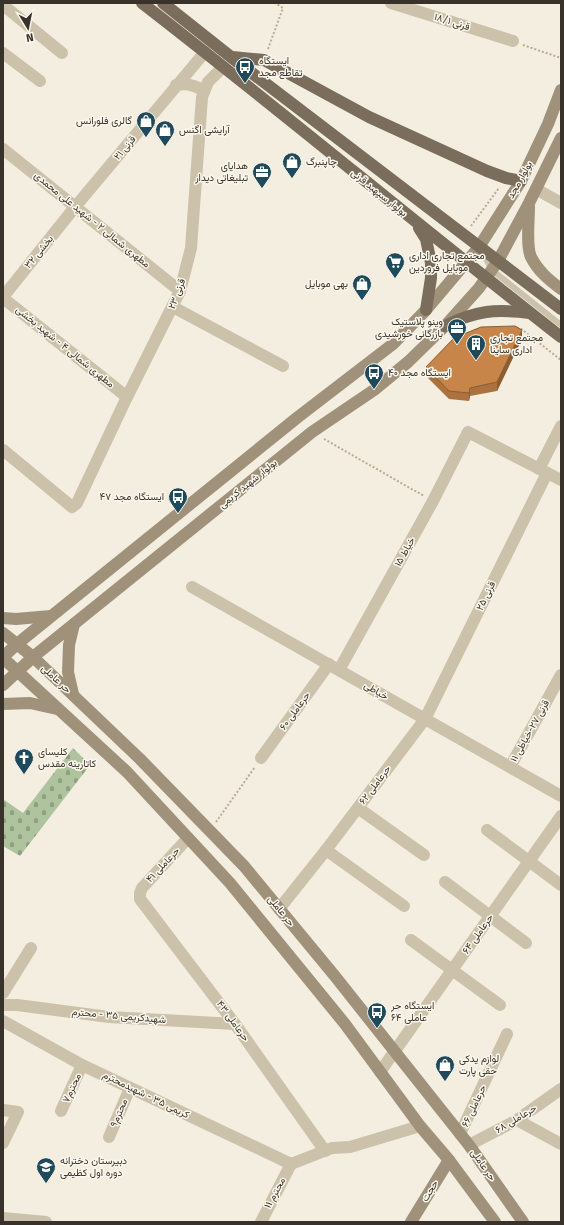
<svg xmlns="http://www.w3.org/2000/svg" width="564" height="1225" font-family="'Fira Sans',Vazirmatn,sans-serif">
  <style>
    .cemetery { fill: url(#cemetery-stones) }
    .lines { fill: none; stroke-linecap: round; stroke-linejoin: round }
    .path { stroke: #b8ac94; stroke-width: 2; stroke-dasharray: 2 2; stroke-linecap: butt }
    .lane { stroke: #ccc1aa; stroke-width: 6 }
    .street { stroke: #ccc1aa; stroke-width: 12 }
    .secondary { stroke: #a0917b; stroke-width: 12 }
    .primary { stroke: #7b6d5b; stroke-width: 12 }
    .wall { fill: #ab723f }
    .shaded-wall { fill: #8b5d33 }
    .building { fill: #c78549; stroke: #8b5d33 }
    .labels { text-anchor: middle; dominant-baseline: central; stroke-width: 3; stroke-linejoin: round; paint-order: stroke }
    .street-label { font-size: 10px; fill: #39322a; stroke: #fbf7ec }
    .poi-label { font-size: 10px; fill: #39322a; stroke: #fbf7ec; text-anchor: start }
  </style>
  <defs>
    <pattern id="cemetery-stones" width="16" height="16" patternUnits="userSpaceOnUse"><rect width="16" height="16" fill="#aec39e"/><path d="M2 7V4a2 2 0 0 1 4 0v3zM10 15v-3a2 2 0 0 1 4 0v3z" fill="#8f9f81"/></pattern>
  </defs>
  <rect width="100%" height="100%" fill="#f3eedf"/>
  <polygon class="cemetery" points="73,748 90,765 20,856 3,846 3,799 23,813"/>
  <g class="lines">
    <g class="path">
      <polyline points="523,45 561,58"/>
      <polyline points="268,49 283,8 275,3"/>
      <polyline points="471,226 499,188"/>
      <polyline points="517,328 520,328 561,360"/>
      <polyline points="324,439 424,496"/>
      <polyline points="216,822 255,767"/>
    </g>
    <polyline class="lane" points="482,252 492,270 561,325"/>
    <g class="street">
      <polyline points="391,3 513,41"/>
      <polyline points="3,5 62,53"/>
      <polyline points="3,53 40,81"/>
      <path d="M 176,85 C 187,83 195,85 204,91"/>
      <polyline points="3,149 180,291"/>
      <polyline points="536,189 561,203"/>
      <polyline points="3,297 75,207 205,52"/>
      <polyline points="3,298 127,397"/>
      <polyline points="173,307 283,366"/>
      <polyline points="3,450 72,507 77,503 127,397 180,291 191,248 202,97 208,82 223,67"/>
      <polyline points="539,469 561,426"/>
      <polyline points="192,587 561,796"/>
      <polyline points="339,670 433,501 468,432 561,480"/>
      <polyline points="261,758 329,664"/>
      <polyline points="510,767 561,675"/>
      <polyline points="358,808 424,855"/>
      <polyline points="487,830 561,885"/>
      <polyline points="188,838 142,888 140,893 140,899 235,1024 325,1151"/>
      <polyline points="326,850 404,906"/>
      <polyline points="445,882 526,943"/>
      <polyline points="279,909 326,850 425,719 547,473"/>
      <polyline points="411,940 500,1005"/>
      <polyline points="3,993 31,948"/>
      <polyline points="3,1005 17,1005 109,1017 235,1024"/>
      <polyline points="3,1021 82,1065 291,1164"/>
      <polyline points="380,1072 561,816"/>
      <polyline points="3,1110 18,1112 3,1143"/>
      <polyline points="61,1111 82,1065"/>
      <polyline points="517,1120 561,1144"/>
      <polyline points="460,1134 507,1034"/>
      <polyline points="109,1137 130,1088"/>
      <polyline points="469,1145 517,1120 561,1089"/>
      <polyline points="291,1164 332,1148 350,1147 420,1126"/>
      <polyline points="3,1218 46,1222"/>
      <polyline points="261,1222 291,1164"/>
    </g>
    <g class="secondary">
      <path d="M 529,207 C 529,219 526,247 531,257 C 538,271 549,280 561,289"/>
      <polyline points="3,618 16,619 51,616"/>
      <polyline points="3,633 33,657 140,759 244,866 334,975 469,1145 523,1222"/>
      <polyline points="3,657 17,644 298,417 393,344 426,310 479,247 521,181 548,124 561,90"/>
      <polyline points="3,658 127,772 230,883 345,1024 420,1126 449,1160 495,1222"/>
      <polyline points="3,685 33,657 312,432 374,390 408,362 445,326 479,288 498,261 529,203 561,138"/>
      <polyline points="73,694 68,672 69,645 74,624"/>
      <polyline points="3,704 30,703 57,709"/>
      <polyline points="411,1222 449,1160"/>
    </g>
    <g class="primary">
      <path d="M 142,3 C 283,112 420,227 561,337"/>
      <polyline points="163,3 231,57 561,309"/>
      <polyline points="232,57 264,60 369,117 487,171 506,178 521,181"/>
      <polyline points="419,228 426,239 431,263 431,278 426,310"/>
      <path d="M 445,326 C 477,310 495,309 530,313"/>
    </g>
  </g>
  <polygon class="wall" points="522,339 497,391 470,396 469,401 449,399 426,376 426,367"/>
  <g class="shaded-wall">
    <polygon points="522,330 522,339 497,391 497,382"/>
    <polygon points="470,388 470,396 469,401 469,393"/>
  </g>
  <polygon class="building" points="515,326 522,330 497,382 470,388 469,393 449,391 426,367 454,338 481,327"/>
  <defs>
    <g id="bus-pin" transform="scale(1)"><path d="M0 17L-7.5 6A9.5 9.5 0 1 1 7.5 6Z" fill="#1e4a5c" stroke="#fbf7ec"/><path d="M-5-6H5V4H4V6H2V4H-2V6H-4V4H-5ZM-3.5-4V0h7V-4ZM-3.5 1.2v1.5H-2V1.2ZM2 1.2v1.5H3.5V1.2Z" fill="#fff"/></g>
    <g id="shop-pin" transform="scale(1)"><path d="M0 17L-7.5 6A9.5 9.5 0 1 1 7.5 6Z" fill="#1e4a5c" stroke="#fbf7ec"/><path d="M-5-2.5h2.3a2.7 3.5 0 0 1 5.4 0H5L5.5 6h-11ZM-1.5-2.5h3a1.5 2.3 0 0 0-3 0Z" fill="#fff"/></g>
    <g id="office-pin" transform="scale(1)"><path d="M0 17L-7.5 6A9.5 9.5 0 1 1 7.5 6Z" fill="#1e4a5c" stroke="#fbf7ec"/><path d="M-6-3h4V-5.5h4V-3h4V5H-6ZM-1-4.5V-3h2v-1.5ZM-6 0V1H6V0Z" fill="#fff"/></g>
    <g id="supermarket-pin" transform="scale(1)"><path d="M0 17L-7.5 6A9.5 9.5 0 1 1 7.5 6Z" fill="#1e4a5c" stroke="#fbf7ec"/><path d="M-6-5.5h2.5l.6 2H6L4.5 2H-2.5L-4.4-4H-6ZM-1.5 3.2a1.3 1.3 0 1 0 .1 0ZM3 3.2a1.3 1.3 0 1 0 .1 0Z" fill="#fff"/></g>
    <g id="building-pin" transform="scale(1)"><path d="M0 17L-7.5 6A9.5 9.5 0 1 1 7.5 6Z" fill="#1e4a5c" stroke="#fbf7ec"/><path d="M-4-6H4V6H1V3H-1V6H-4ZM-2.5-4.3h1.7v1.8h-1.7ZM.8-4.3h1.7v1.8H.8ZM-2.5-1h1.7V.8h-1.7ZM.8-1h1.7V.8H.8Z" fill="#fff"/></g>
    <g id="church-pin" transform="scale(1)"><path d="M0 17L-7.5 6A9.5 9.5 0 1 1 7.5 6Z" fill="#1e4a5c" stroke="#fbf7ec"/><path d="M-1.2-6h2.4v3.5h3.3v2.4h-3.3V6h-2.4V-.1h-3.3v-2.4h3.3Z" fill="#fff"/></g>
    <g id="school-pin" transform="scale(1)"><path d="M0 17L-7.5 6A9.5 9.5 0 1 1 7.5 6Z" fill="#1e4a5c" stroke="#fbf7ec"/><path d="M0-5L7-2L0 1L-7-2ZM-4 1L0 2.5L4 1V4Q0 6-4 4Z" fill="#fff"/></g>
  </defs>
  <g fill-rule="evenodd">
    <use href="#bus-pin" x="245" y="67"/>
    <use href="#shop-pin" x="146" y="121"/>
    <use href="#shop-pin" x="165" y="130"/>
    <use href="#shop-pin" x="292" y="162"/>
    <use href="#office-pin" x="262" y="172"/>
    <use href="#supermarket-pin" x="395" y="262"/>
    <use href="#shop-pin" x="362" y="284"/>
    <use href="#office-pin" x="457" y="328"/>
    <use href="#building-pin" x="476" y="344"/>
    <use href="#bus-pin" x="374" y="373"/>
    <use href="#bus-pin" x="178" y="497"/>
    <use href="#church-pin" x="24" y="758"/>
    <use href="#bus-pin" x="377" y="1012"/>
    <use href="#shop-pin" x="445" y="1065"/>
    <use href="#school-pin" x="46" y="1167"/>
  </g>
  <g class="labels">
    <g class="street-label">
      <text transform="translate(452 22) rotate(17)">قرنی ۱۸/۱</text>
      <text transform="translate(125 148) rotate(-50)">قرنی ۲۱</text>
      <text transform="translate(520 180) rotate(-61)">بولوار مجد</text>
      <text transform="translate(379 193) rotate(39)">بولوار سپهبد قرنی</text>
      <text transform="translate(92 220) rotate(39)">مطهری شمالی ۲ - شهید علی محمدی</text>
      <text transform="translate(39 252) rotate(-51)">بخشی ۳۲</text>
      <text transform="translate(177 294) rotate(-69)">قرنی ۲۳</text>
      <text transform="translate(65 347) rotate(39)">مطهری شمالی ۴ - شهید بخشی</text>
      <text transform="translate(248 484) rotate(-39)">بولوار شهید کریمی</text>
      <text transform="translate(405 552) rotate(-61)">خیاط ۱۵</text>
      <text transform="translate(486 596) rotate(-64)">قرنی ۲۵</text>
      <text transform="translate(56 679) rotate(43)">حر عاملی</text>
      <text transform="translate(376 691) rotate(30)">خیاطی</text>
      <text transform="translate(295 711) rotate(-54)">حرعاملی ۶۰</text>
      <text transform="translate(530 731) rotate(-61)">قرنی ۲۷-خیاطی ۱۱</text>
      <text transform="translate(375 785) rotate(-53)">حرعاملی ۶۲</text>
      <text transform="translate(163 865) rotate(-47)">حرعاملی ۴۱</text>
      <text transform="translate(281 911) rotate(51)">حر عاملی</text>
      <text transform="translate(478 934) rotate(-55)">حرعاملی ۶۴</text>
      <text transform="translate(119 1016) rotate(5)">شهیدکریمی ۳۵ - محترم</text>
      <text transform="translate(233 1021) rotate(54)">حرعاملی ۴۳</text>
      <text transform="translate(72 1088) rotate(-65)">محترم۷</text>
      <text transform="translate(146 1095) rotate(26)">کریمی ۳۵ - شهیدمحترم</text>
      <text transform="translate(474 1106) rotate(-65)">حرعاملی ۶۶</text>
      <text transform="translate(119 1113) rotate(-67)">محترم۹</text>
      <text transform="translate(516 1119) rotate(-31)">حرعاملی ۶۸</text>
      <text transform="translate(483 1165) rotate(55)">حر عاملی</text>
      <text transform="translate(430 1191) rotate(-59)">حجت</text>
      <text transform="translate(275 1193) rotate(-62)">محترم ۱۱</text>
    </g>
    <g class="poi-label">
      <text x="259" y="61">ایستگاه<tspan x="259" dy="12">تقاطع مجد</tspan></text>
      <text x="132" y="121" text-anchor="end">گالری فلورانس</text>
      <text x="179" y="130">آرایشی اگنس</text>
      <text x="306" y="162">چاپنبرگ</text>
      <text x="248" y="166" text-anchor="end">هدایای<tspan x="248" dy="12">تبلیغاتی دیدار</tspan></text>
      <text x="409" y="256">مجتمع تجاری اداری<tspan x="409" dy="12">موبایل فروردین</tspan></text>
      <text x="348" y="284" text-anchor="end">بهی موبایل</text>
      <text x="443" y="322" text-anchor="end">وینو پلاستیک<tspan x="443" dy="12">بازرگانی خورشیدی</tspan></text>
      <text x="490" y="338">مجتمع تجاری<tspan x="490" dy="12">اداری ساینا</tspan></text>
      <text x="388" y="373">ایستگاه مجد ۴۰</text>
      <text x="164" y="497" text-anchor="end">ایستگاه مجد ۴۷</text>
      <text x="38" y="752">کلیسای<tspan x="38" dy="12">کاتارینه مقدس</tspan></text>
      <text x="391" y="1006">ایستگاه حر<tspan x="391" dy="12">عاملی ۶۴</tspan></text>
      <text x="459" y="1059">لوازم یدکی<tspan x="459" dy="12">حقی پارت</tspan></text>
      <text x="60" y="1161">دبیرستان دخترانه<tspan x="60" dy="12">دوره اول کظیمی</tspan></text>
    </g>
  </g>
  <rect width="564" height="1225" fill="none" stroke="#39322a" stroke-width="8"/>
  <g transform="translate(28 28) rotate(170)" stroke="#fbf7ec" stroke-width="3" paint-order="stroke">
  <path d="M0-3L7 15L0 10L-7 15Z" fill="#39322a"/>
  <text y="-6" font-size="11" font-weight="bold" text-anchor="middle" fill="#39322a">N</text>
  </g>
</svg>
